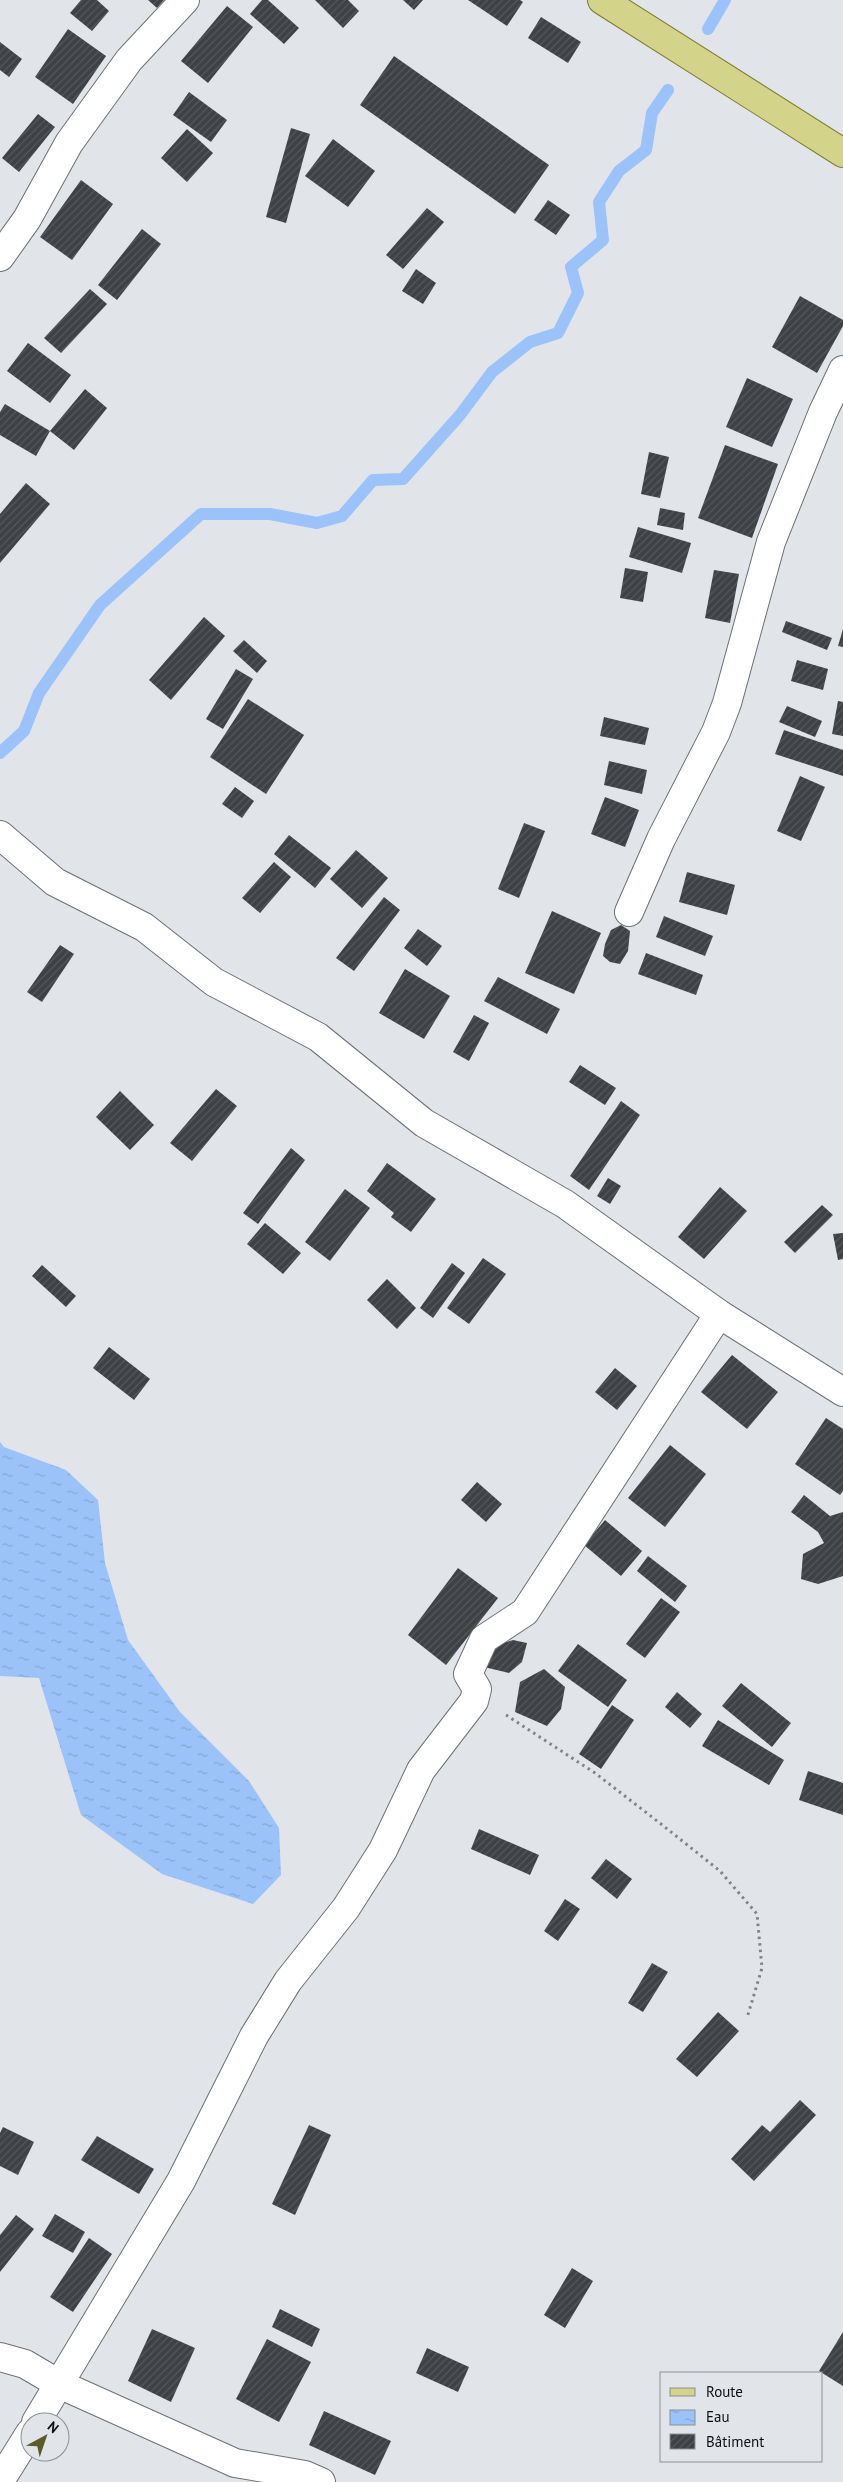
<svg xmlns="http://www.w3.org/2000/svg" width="843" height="2482" font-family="'PT Sans',sans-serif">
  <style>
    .water { fill: url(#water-ripples) }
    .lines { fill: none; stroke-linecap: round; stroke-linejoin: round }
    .stream { stroke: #9bc3f9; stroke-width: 12 }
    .building { fill: url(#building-hatch) }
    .street-casing { stroke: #6d7175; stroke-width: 30 }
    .primary-casing { stroke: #7b7c2c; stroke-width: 30 }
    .path { stroke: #818387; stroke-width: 3; stroke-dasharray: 2.5 4; stroke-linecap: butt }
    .street { stroke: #fff; stroke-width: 28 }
    .primary { stroke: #d3d389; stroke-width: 28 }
  </style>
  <defs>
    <pattern id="water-ripples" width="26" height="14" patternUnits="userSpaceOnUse" patternTransform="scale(1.25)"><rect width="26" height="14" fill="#9bc3f9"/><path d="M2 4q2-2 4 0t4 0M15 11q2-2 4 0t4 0" fill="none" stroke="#84a6d4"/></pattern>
    <pattern id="building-hatch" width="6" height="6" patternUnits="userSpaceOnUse" patternTransform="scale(1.25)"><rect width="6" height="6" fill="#3e4145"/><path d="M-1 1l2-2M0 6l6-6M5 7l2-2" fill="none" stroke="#56595c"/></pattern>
  </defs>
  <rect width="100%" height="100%" fill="#e1e5ea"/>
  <polygon class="water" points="0,1442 4,1447 66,1470 98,1500 105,1563 128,1640 180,1712 249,1781 279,1828 281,1875 253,1904 162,1874 81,1815 39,1678 0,1676"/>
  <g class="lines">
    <g class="stream">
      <polyline points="708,29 725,0"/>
      <polyline points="0,753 24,731 39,693 100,605 201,514 270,514 317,523 342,516 373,480 403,479 460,415 492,372 530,342 558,333 578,293 571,267 603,240 599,202 619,171 646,150 652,113 668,90"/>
    </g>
  </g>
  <g class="building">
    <polygon points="81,0 97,0 109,11 92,31 70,13"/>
    <polygon points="148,0 164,0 157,8"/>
    <polygon points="262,0 268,0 299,28 284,44 250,14"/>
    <polygon points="315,0 348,0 359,11 343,28"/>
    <polygon points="403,0 423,0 414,10"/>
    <polygon points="468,0 520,0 523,2 507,26"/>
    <polygon points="227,6 253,27 208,83 181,61"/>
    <polygon points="541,17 581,42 568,63 528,38"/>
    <polygon points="68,29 106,56 73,104 35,77"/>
    <polygon points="0,42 22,59 9,77 0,70"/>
    <polygon points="394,56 549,165 515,214 360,105"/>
    <polygon points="189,92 227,120 211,142 173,115"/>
    <polygon points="38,114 55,127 19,172 2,158"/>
    <polygon points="291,128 310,134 286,223 266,217"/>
    <polygon points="187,129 213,153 187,182 161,158"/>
    <polygon points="333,139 375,171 348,207 305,176"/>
    <polygon points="81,180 113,204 72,260 40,237"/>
    <polygon points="548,200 570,215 556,235 534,220"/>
    <polygon points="427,208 444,222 403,269 386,255"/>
    <polygon points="142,229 161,244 117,300 98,285"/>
    <polygon points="416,269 436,283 423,304 402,291"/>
    <polygon points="90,289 107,304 61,353 44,338"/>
    <polygon points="800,296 843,320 843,326 817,373 772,347"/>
    <polygon points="28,343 71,375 50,403 7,371"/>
    <polygon points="747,378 793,399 772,447 726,427"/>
    <polygon points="85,389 107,408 74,450 50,431"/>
    <polygon points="5,404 50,431 36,456 0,435 0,412"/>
    <polygon points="725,445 778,464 752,538 698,518"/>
    <polygon points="649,452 669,457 660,498 641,494"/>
    <polygon points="26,483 50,504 0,563 0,514"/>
    <polygon points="660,508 685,513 683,530 657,525"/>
    <polygon points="638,527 691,543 682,573 629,557"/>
    <polygon points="625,568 648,572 643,602 620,598"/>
    <polygon points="714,570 739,574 730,623 705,618"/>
    <polygon points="204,617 225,636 171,700 149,680"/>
    <polygon points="786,621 832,638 827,650 782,632"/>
    <polygon points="843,629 843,647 838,646"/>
    <polygon points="244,640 267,661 257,673 233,651"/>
    <polygon points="797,660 828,669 823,690 791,681"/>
    <polygon points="236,669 253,679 223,729 206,719"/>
    <polygon points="248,699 304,735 266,794 210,757"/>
    <polygon points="838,701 843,702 843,736 832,734"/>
    <polygon points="787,706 822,721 815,737 779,722"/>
    <polygon points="604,717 649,728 645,745 600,736"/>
    <polygon points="784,730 843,750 843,776 775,754"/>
    <polygon points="609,761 647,770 642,794 604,785"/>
    <polygon points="800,776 825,787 801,841 777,831"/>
    <polygon points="235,787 254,801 242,818 222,804"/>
    <polygon points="605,797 639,810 625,847 591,834"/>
    <polygon points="524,823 545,831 519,898 498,889"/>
    <polygon points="289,835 331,868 315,888 274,854"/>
    <polygon points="356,850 388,878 362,908 330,879"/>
    <polygon points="274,862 291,877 260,913 242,898"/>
    <polygon points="687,872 735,885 727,915 679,902"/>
    <polygon points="384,897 400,910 354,971 336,958"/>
    <polygon points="552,911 601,933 574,994 525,973"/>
    <polygon points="664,916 713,936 705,956 656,937"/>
    <polygon points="621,925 630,931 628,951 620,964 610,962 603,956 605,944 611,930"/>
    <polygon points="418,929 442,946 427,966 404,948"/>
    <polygon points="60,945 74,954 42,1002 27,992"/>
    <polygon points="646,953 703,975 696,995 638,974"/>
    <polygon points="405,969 450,996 424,1039 379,1013"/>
    <polygon points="498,977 560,1009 547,1034 484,1001"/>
    <polygon points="474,1015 489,1023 469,1061 453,1052"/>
    <polygon points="580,1065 616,1088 605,1105 569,1082"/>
    <polygon points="216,1089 237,1106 192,1161 170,1143"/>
    <polygon points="120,1091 154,1125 130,1150 96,1117"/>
    <polygon points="621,1101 640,1115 589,1190 570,1176"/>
    <polygon points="291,1148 305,1160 258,1224 243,1213"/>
    <polygon points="387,1163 436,1199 411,1232 391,1217 394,1213 367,1191"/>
    <polygon points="608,1178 621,1186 610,1204 597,1196"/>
    <polygon points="720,1187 747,1211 704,1259 678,1237"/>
    <polygon points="345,1189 370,1208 330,1261 305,1242"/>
    <polygon points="822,1205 833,1215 795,1253 784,1242"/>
    <polygon points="265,1223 301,1253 283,1274 247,1244"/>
    <polygon points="843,1233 843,1259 838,1260 833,1234"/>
    <polygon points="483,1258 506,1274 469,1324 447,1308"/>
    <polygon points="452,1263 465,1273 433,1318 420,1308"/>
    <polygon points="42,1265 76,1296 66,1307 32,1276"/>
    <polygon points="387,1279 416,1308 397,1329 367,1300"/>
    <polygon points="109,1347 150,1379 134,1400 93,1368"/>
    <polygon points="732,1355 778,1392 747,1429 701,1392"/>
    <polygon points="615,1368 637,1386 617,1410 595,1392"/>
    <polygon points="826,1418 843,1429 843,1491 840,1495 795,1464"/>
    <polygon points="670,1445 706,1474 665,1527 628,1498"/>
    <polygon points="477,1482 502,1504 486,1522 461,1500"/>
    <polygon points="804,1495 830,1516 843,1512 843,1576 818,1584 801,1579 803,1554 824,1543 818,1532 791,1512"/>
    <polygon points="605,1520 642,1551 621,1576 584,1545"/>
    <polygon points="648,1556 687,1586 675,1602 637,1571"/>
    <polygon points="458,1568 498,1598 446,1665 408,1635"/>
    <polygon points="661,1598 680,1612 645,1658 626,1644"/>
    <polygon points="513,1640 527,1643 522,1662 509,1673 484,1667 496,1645"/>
    <polygon points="578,1644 627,1680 608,1707 558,1671"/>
    <polygon points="544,1669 565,1687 561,1709 547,1726 515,1712 520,1682"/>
    <polygon points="741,1683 791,1723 772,1747 722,1706"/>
    <polygon points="677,1692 702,1714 690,1728 665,1707"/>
    <polygon points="612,1705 634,1720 601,1769 579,1754"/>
    <polygon points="718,1720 784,1760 769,1785 702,1746"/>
    <polygon points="808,1771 843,1783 843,1815 799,1800"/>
    <polygon points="479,1829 539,1855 530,1875 471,1849"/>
    <polygon points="606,1859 632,1879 617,1899 591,1878"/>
    <polygon points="565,1899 580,1909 558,1941 544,1931"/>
    <polygon points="652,1963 668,1972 643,2012 628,2003"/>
    <polygon points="718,2012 739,2031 697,2077 676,2059"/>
    <polygon points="800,2100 816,2115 754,2181 731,2159 762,2125 770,2132"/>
    <polygon points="309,2125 331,2135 295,2215 272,2204"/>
    <polygon points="3,2127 34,2142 18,2175 0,2166 0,2133"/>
    <polygon points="97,2136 154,2169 139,2194 81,2160"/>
    <polygon points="55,2214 85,2232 73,2253 42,2236"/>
    <polygon points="16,2215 34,2229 0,2272 0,2235"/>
    <polygon points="89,2238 112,2254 73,2312 50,2297"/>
    <polygon points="572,2268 593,2281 565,2328 544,2315"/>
    <polygon points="280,2309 320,2329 312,2347 272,2327"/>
    <polygon points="152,2329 195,2348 171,2402 128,2381"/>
    <polygon points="843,2332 843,2386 819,2371"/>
    <polygon points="267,2339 311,2362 279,2422 236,2399"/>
    <polygon points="427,2348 469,2367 458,2392 416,2373"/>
    <polygon points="324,2411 391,2441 375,2475 309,2445"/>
  </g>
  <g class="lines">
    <g class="street-casing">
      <g id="street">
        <polyline points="0,257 27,219 69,143 129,60 185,0"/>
        <polyline points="0,835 55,882 144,927 214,982 318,1037 424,1123 565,1204 719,1314 843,1392"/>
        <polyline points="629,912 661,839 716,732 727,703 771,542 823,412 843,370"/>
        <polyline points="0,2357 25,2364 59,2384 235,2463 305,2475 321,2482"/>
        <polyline points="36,2422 181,2181 254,2036 288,1981 346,1908 383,1850 421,1770 474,1701 477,1689 468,1674 484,1639 525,1612 719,1314"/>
        <polyline points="0,2481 30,2433"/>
      </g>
    </g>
    <g class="primary-casing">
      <polyline id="primary" points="602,0 843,153"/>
    </g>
    <polyline class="path" points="506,1715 595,1773 661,1824 720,1871 757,1914 762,1968 747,2018"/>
    <use href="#street" class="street"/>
    <use href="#primary" class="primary"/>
  </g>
  <rect x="660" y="2372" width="162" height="90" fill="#e1e5ea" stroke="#8d8f93"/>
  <rect x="670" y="2388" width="25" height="8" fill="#d3d389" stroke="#8d8f93"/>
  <text x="706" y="2397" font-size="15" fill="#0e0f11">Route</text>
  <rect x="670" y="2410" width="25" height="15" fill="url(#water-ripples)" stroke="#8d8f93"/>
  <text x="706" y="2422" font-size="15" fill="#0e0f11">Eau</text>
  <rect x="670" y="2434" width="25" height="15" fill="url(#building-hatch)" stroke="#8d8f93"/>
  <text x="706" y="2447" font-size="15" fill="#0e0f11">Bâtiment</text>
  <g transform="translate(45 2437) rotate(40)"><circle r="24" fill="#e1e5ea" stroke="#8d8f93"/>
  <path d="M0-4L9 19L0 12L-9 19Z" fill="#5a5b28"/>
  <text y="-8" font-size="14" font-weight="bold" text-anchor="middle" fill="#0e0f11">N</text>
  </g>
</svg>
